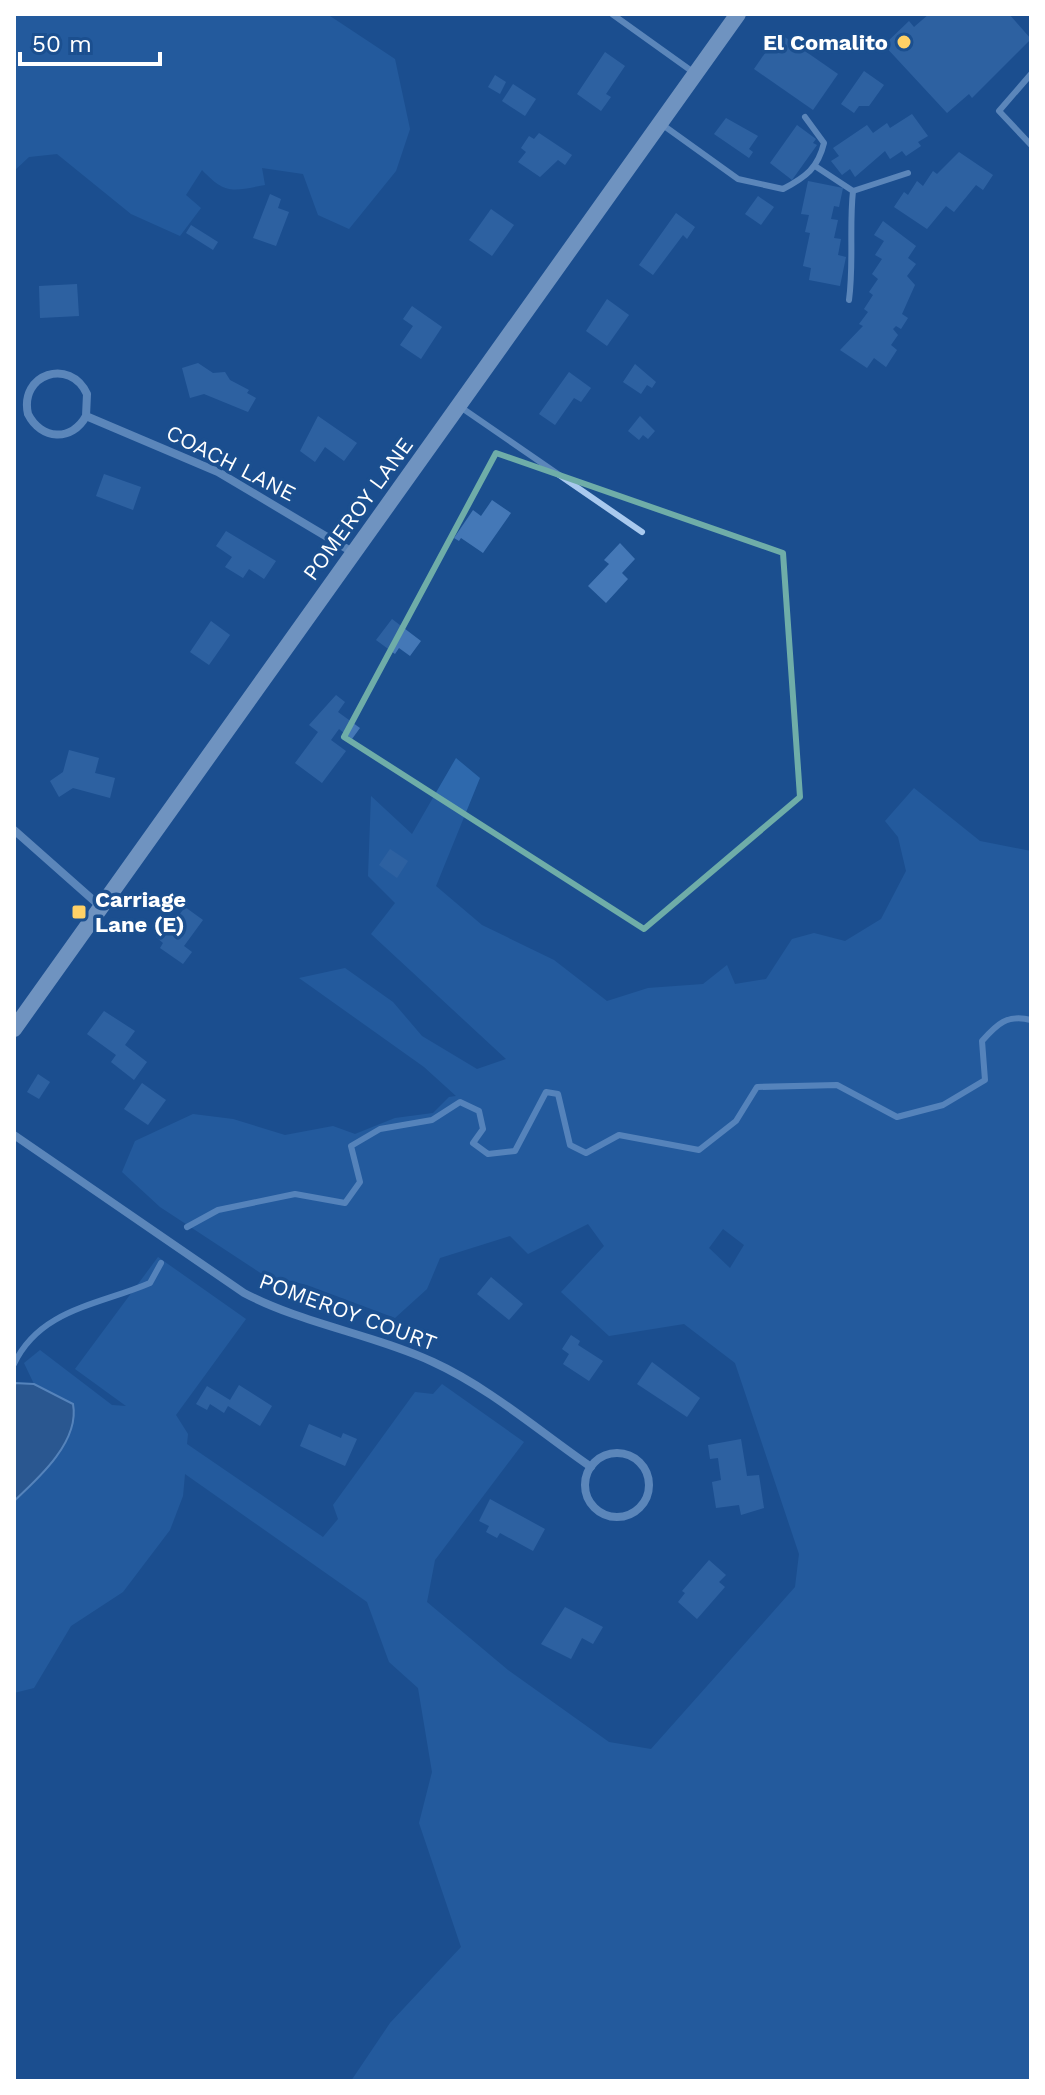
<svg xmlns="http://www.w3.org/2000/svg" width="1045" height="2095" font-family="'Work Sans',sans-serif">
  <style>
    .green { fill: #2e69ad; fill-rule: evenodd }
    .water { fill: #3c6290; stroke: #9cc4f0; stroke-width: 2 }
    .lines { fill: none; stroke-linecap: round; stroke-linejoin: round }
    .stream { stroke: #9cc4f0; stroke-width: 6 }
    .building { fill: #4478b7 }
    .lane { stroke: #a9c9ee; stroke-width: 6 }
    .street { stroke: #a9c9ee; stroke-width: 8 }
    .secondary { stroke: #d6e6fa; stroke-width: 16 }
    .marked { fill: none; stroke: #6fada8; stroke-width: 6; stroke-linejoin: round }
    .poi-dot { fill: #ffd166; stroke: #1b4f8f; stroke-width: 3 }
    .labels { text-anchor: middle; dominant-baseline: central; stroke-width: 7; stroke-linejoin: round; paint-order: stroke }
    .poi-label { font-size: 22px; font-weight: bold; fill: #fff; stroke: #1b4f8f; text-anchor: end }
    .street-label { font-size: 22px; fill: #fff; stroke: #1b4f8f }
  </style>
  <rect width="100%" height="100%" fill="#1b4f8f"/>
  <g class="green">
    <path d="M 14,14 L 327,14 L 395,59 L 410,129 L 396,171 L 349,229 L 318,215 L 303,174 L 262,168 L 265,185 C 232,191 226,195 202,170 L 186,195 L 201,208 L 180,236 L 131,214 L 57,154 L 29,157 L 14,171 Z"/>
    <path d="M 456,758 L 480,778 L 436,886 L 482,925 L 554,960 L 607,1001 L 648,988 L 703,984 L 727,965 L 735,984 L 766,979 L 792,939 L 814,933 L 845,941 L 881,919 L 906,871 L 898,837 L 885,821 L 914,788 L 980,841 L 1031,851 L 1031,2081 L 351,2081 L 390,2023 L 461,1947 L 419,1823 L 432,1772 L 418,1688 L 389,1662 L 367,1602 L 185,1474 L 183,1496 L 170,1530 L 123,1592 L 71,1626 L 34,1688 L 14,1693 L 14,1501 C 38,1478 80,1441 73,1404 L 34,1384 L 24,1363 L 40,1350 L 112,1405 L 126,1406 L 75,1369 L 158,1257 L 246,1319 L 176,1415 L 188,1434 L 187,1444 L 323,1537 L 338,1519 L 333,1505 L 415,1392 L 433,1394 L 442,1384 L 524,1442 L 435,1560 L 427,1602 L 508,1670 L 609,1742 L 651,1749 L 795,1587 L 799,1554 L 735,1363 L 684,1324 L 609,1336 L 561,1292 L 604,1246 L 588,1224 L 528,1254 L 510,1236 L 440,1258 L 427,1289 L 395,1318 L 307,1285 L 262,1274 L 160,1207 L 122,1172 L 135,1141 L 193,1114 L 233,1119 L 285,1135 L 333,1126 L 355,1134 L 395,1118 L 433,1113 L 449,1097 L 456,1096 L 424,1067 L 299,978 L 345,968 L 393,1002 L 422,1036 L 477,1069 L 506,1059 L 371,934 L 395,903 L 368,876 L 371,796 L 412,834 ZM 723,1229 L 744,1245 L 730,1268 L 709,1248 Z"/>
  </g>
  <path class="water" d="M 14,1383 L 34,1384 L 73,1404 C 80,1441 39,1478 14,1501 Z"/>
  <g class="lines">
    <g class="stream">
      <path d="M 187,1227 L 218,1210 L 295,1194 L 345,1203 L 360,1182 L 351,1146 L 380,1129 L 432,1120 L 460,1102 L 479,1111 L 483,1129 L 473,1143 L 488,1154 L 515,1151 L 546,1092 L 558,1094 L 570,1145 L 586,1153 L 619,1135 L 699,1150 L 736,1121 L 757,1087 L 837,1085 L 897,1117 L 943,1105 L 985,1080 L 982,1041 C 997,1024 1007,1014 1031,1020"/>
      <path d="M 14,1364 C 40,1309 99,1305 150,1283 L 161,1263"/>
    </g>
  </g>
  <g class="building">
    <polygon points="929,14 1009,14 1031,39 972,98 969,94 947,113 884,45 909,21 914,27"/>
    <polygon points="779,33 838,74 813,110 754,69"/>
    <polygon points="605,52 625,66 606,94 611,97 601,111 577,94"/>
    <polygon points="864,71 884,85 869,106 859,106 854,113 841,104"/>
    <polygon points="495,75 506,82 500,94 488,87"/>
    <polygon points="513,84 536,99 525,116 502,101"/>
    <polygon points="912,114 928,136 918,142 921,146 906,156 902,151 890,159 885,151 855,177 850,169 842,175 831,161 839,156 833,148 867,125 873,133 887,123 890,128"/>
    <polygon points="726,118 758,136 749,149 753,152 749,158 714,134"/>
    <polygon points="797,125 816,139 813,143 817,145 792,180 770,163"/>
    <polygon points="539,133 572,155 565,165 558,160 540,177 518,162 526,152 521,148 529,136 534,139"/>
    <polygon points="959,152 993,175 983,190 976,185 954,212 946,206 927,229 894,207 904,192 908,195 917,181 923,186 933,171 937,174"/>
    <polygon points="808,181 843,188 839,207 834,206 831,219 838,220 834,238 841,239 838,255 846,257 840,286 809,280 811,268 803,266 810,233 805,232 809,215 801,214"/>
    <polygon points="270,194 281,199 278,208 289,212 276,246 253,238"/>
    <polygon points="758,196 774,207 761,225 745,214"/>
    <polygon points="491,209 514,225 492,256 469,240"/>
    <polygon points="676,213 695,227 687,239 683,235 653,275 639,265"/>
    <polygon points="883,221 916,246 908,258 916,264 907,276 915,285 902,314 908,318 901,329 896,326 893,329 898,335 891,345 897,350 886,367 874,358 867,368 840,350 863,326 859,324 868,312 864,309 873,295 869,292 878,279 872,274 882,259 875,255 884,241 874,235"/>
    <polygon points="191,225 218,242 213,250 186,233"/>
    <polygon points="77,284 79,316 40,318 39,286"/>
    <polygon points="607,299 629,315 607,346 586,331"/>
    <polygon points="412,306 442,327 421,359 400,345 413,326 403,319"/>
    <polygon points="198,363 213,373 225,372 230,380 249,390 247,393 256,398 248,412 204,394 190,398 182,368"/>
    <polygon points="635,364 656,382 652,388 647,385 641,394 623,382"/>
    <polygon points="569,372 591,388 581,402 574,398 555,425 539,414"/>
    <polygon points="318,416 357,443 344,461 325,447 315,462 300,451"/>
    <polygon points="640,416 655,431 648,439 643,435 639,440 628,431"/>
    <polygon points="104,474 141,487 133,510 96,496"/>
    <polygon points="492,500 511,513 483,553 461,538 459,541 454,538 473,510 481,516"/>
    <polygon points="226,531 276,561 264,579 249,569 243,578 225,567 232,557 216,546"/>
    <polygon points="620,543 635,559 622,573 628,579 606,603 588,586 609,564 604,560"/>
    <polygon points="392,619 421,641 410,656 399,648 395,654 376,640"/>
    <polygon points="211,621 230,635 209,665 190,652"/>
    <polygon points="336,695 345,702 338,712 360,728 352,739 339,729 331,740 346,751 322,783 295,763 318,732 309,725"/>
    <polygon points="69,750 99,758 95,773 115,778 110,798 73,788 59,797 50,781 63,772"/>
    <polygon points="390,849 408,861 397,878 379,865"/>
    <polygon points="185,907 203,920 184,946 192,952 183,964 160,948 163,943 156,937 169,918 174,922"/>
    <polygon points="104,1011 135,1031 125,1045 147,1062 134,1080 111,1062 116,1055 87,1034"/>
    <polygon points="38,1074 50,1082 39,1099 27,1092"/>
    <polygon points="142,1083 166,1100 148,1125 124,1109"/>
    <polygon points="491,1277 523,1304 509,1320 477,1294"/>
    <polygon points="571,1335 580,1341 578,1345 603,1361 589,1381 563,1364 569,1354 562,1349"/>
    <polygon points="652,1362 700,1398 687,1417 637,1384"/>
    <polygon points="239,1385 272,1406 260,1426 228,1406 224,1413 210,1404 207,1410 196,1404 207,1386 230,1400"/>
    <polygon points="309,1424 341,1438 343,1433 357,1439 345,1466 300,1446"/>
    <polygon points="741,1439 747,1476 759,1475 764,1508 741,1515 739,1505 716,1508 712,1482 721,1480 718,1458 710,1459 708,1445"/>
    <polygon points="490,1499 545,1529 533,1551 500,1533 497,1538 486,1532 489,1526 479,1521"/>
    <polygon points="709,1560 726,1575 719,1582 725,1587 697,1619 678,1602 685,1593 682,1591"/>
    <polygon points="565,1607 603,1627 593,1644 582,1638 571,1659 541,1644"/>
  </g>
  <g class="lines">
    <g class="lane">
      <polyline points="612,14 693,72"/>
      <polyline points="1031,74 999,111 1031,145"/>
      <path d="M 660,123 L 738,179 L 783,189 C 806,177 818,168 824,143 L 805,117"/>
      <path d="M 815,166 L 853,191 C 849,228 854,263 849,300"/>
      <polyline points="853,191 908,173"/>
      <polyline points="459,406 642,532"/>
    </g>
    <g class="street">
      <path d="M 86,416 C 72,442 41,440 28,414 C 19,374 70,357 87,394 L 86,416 L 218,472 L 354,553"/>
      <polyline points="14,830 101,907"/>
      <path d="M 14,1135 L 244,1293 C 303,1324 372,1334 433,1362 C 490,1388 540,1432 591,1467"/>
      <circle cx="617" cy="1485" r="32"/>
    </g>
    <polyline class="secondary" points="14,1029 738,14"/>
  </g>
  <path d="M0 0H1045V2095H0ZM 496,453 L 783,553 L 800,797 L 644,929 L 344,737 Z" fill="#1b4f8f" fill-opacity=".55" fill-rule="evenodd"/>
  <path class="marked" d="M 496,453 L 783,553 L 800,797 L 644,929 L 344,737 Z"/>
  <g class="poi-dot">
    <circle cx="904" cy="42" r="8"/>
    <rect x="71" y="904" width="16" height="16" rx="4"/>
  </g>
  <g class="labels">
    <g class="poi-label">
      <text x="888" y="42">El Comalito</text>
      <text x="95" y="899" text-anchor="start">Carriage<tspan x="95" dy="25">Lane (E)</tspan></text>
    </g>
    <g class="street-label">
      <text transform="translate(231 463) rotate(27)">COACH LANE</text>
      <text transform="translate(358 509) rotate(-54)">POMEROY LANE</text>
      <text transform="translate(348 1312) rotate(20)">POMEROY COURT</text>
    </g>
  </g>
  <rect width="1045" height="2095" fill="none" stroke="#ffffff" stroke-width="32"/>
  <path d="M20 52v12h140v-12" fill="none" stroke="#ffffff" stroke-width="4"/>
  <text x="32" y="52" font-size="24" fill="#ffffff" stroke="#1b4f8f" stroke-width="6" paint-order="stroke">50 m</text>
</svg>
